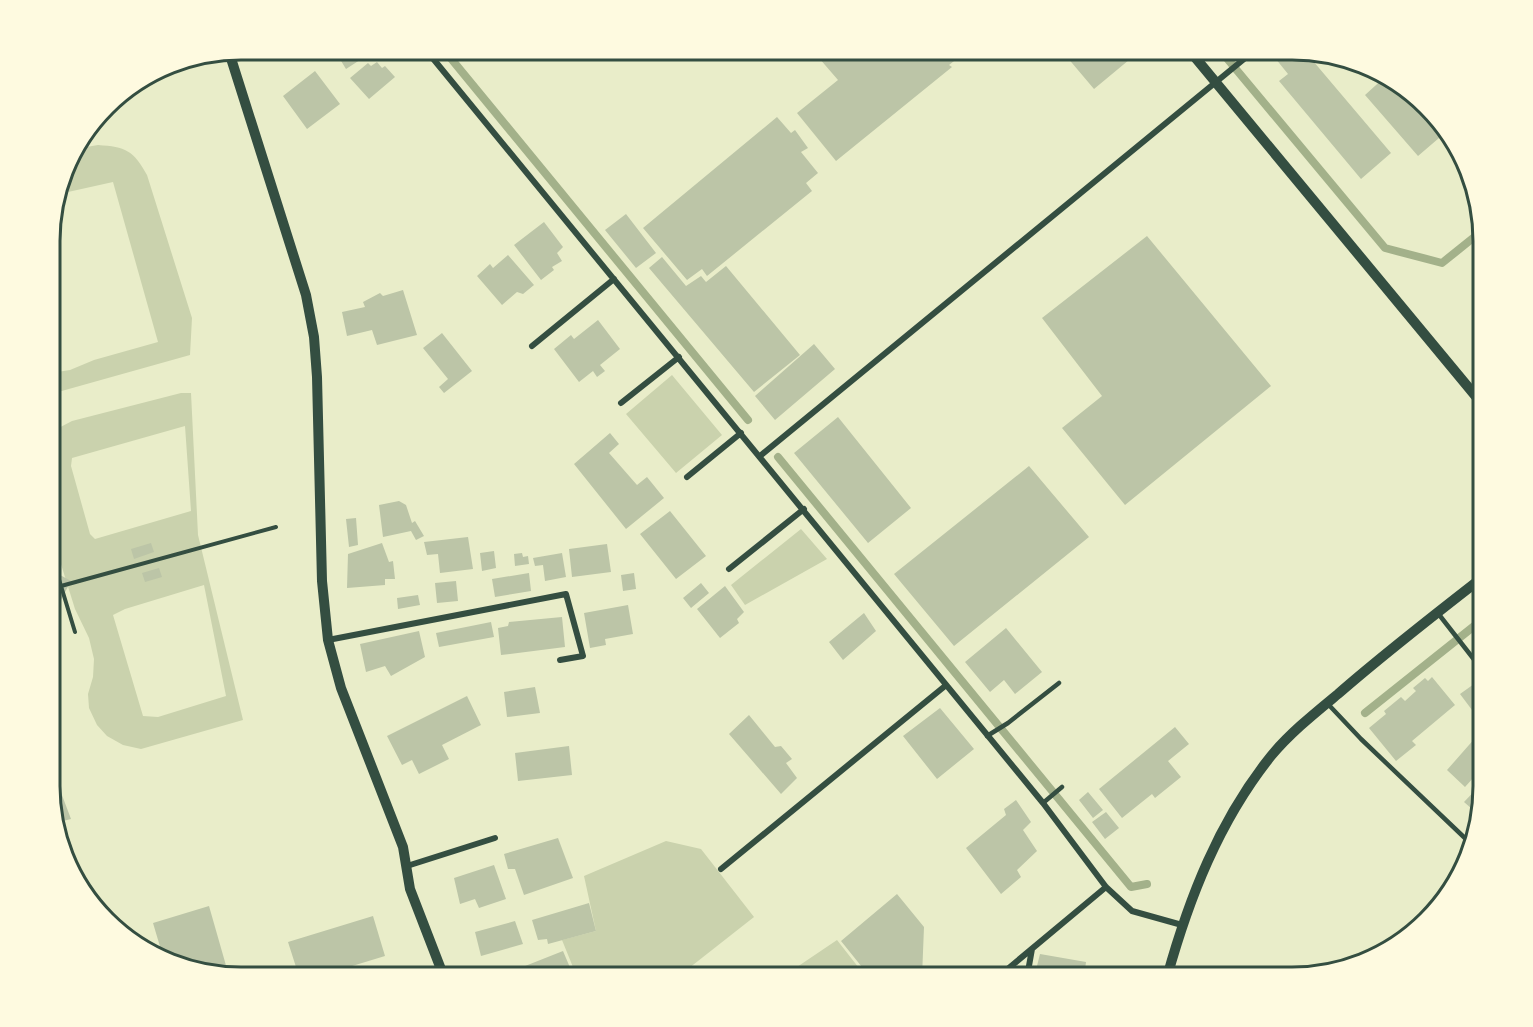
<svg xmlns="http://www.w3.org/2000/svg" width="1533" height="1027" font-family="'Exo 2',sans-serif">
<rect width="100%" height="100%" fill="#e9edc9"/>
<path fill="#cad2ad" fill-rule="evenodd" d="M98,145C126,147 133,150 147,175L192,318L190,355L51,394V373L70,370L94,360L158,342L113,182L59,194L69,156L75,149Z
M672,375L722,435L676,473L626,414Z
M181,393H191L198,535L243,720L141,749L123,745L107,736L97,725L89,708L88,694L93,677L94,659L89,638L75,609L60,561L58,545L51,525V432L72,421ZM185,426L191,511L95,539L90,534L71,466L72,458ZM204,585L226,696L158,717L143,716L113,615L125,609Z
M801,529L827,559L745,605L731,585Z
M666,841L701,849L754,917L684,972L687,977H577L562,940L596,931L584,876Z
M837,940L866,977H805L797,967Z"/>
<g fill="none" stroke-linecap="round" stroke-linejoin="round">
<path stroke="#a3b18a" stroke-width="8" d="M444,50L748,420
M1220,50L1385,248L1442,263L1483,230
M778,457L1131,887L1147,884
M1365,713L1483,619"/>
</g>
<path fill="#bcc5a7" d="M338,50H358L363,58L346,69L335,51Z
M830,50H978L972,54L968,50L949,65L952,67L836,161L797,113L838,80L819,58Z
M1061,50H1141L1094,89Z
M1276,50L1311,53L1308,55L1391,153L1361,179L1279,81L1288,74L1271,53Z
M377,62L382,68L385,66L395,77L369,99L350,78L368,63L371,66Z
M315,71L340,104L307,129L283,96Z
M1386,76L1398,82L1446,132L1418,156L1365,95Z
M777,117L791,133L795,130L808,148L801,152L818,173L806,183L812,191L707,276L702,269L687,280L643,228Z
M626,214L656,253L636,268L605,230Z
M544,222L563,247L557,253L562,261L552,267L554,270L541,280L514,245Z
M1147,236L1271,386L1125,505L1062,428L1102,396L1042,318Z
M508,255L534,285L523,294L517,292L502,305L477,276L490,264L493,268Z
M662,257L686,286L701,276L706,282L726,266L800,355L754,392L649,268Z
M403,290L417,335L377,345L372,330L347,336L342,312L365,307L363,302L380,293L383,296Z
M598,320L620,349L600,365L605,371L597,377L593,371L579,382L554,349L571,335L574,339Z
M442,333L472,371L444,393L439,387L448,379L423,348Z
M814,344L835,369L775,420L755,396Z
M838,417L911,508L868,543L794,453Z
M610,433L619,444L609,453L637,485L647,477L664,498L626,529L574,464Z
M1029,466L1089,537L954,646L894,574Z
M399,501L406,505L412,523L415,521L424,536L416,540L411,531L383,537L379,505Z
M670,511L706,556L676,579L640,534Z
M356,518L358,545L349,547L346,519Z
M468,537L473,569L440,573L438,554L427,555L424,542Z
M151,543L154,552L134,559L131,549Z
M382,543L389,562L393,561L395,579H385V585L347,588L348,554Z
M607,544L611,572L572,577L569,549Z
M494,551L496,568L482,571L480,553Z
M522,553L523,557L528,556L529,564L515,566L514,554Z
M562,553L566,577L545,581L543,565L535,566L533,558Z
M159,568L162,577L145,582L142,573Z
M51,570L71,581L51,618Z
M529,573L531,591L495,597L492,579Z
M634,573L636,589L623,591L621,575Z
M456,581L458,601L437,603L435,583Z
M701,583L709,593L691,608L683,598Z
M725,586L744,612L737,619L739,623L720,638L697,609Z
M418,595L420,605L398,609L397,598Z
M628,605L633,634L605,639L606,645L590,648L584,613Z
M864,613L876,631L843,660L829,642Z
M562,617L565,647L501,655L498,628L508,626L509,622Z
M491,622L494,637L439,647L436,633Z
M1006,628L1042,672L1015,694L1004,680L990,692L965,662Z
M419,631L425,657L391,676L385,666L366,672L360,644Z
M1432,677L1455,705L1412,741L1416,745L1396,761L1369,728L1386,714L1384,711L1401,697L1405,701L1416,691L1413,688L1425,678L1428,681Z
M1481,679L1483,682V720L1481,722L1460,694Z
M535,687L540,713L507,717L504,692Z
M467,696L481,725L442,745L449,759L419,774L412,760L402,765L387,736Z
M940,708L974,749L937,779L903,736Z
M749,715L775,747L781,746L792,759L786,763L797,778L781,794L729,734Z
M1175,727L1189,744L1168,761L1181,777L1155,798L1152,794L1122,818L1099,789Z
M1476,737L1483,744V767L1465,787L1447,770Z
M569,746L572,775L518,781L515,753Z
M51,766L71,819L55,823L51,810Z
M1483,782V799L1472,809L1464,802Z
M1088,792L1103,810L1093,818L1079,800Z
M1016,800L1031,822L1023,830L1037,851L1017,870L1021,877L1001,894L966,848L1006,815L1004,809Z
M1106,812L1119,828L1105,839L1092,822Z
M558,838L573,878L524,895L515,869H508L504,854Z
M494,865L506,899L479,908L475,899L460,904L454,878Z
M897,894L924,927L922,977H870L841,941Z
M589,903L596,931L548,944L547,939L538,940L532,920Z
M209,906L229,976L180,967L164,960L153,923Z
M373,916L385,956L316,977H307L296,967L288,942Z
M515,921L523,944L481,956L475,932Z
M563,951L574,977H518L515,970Z
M1040,954L1086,962L1084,977H1037L1035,974Z"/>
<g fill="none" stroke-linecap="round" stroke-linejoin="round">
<path stroke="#344e41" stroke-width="4" d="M51,553L61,586L276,527
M61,586L75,632"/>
<path stroke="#344e41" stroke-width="4.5" d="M1437,612L1476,662
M1327,703L1361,739L1468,841
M987,736L1008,723L1059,683
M1043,803L1062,787"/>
<path stroke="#344e41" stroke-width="6" d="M426,50L1043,803L1106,887L1132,911L1182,925
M532,346L614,279
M621,403L679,357
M760,456L1255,50
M687,477L741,433
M729,569L804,509
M328,640L566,594L583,656L560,660
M407,866L495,838
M721,869L945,686
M998,977L1106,887
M1027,977L1032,949"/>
<path stroke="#344e41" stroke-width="10" d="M1189,50L1483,405
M229,52L306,295L314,337L317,377L322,581L328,640L341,688L403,847L410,889L444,977
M1167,977C1189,898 1219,821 1271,756C1290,733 1315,713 1338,694C1385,653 1434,615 1483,577"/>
</g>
<path d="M0 0H1533V1027H0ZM241 60H1292A181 181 0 0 1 1473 241V786A181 181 0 0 1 1292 967H241A181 181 0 0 1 60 786V241A181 181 0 0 1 241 60Z" fill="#fefae0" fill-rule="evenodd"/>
<path fill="none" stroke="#344e41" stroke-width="3" d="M241 60H1292A181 181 0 0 1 1473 241V786A181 181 0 0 1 1292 967H241A181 181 0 0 1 60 786V241A181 181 0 0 1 241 60Z"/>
</svg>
